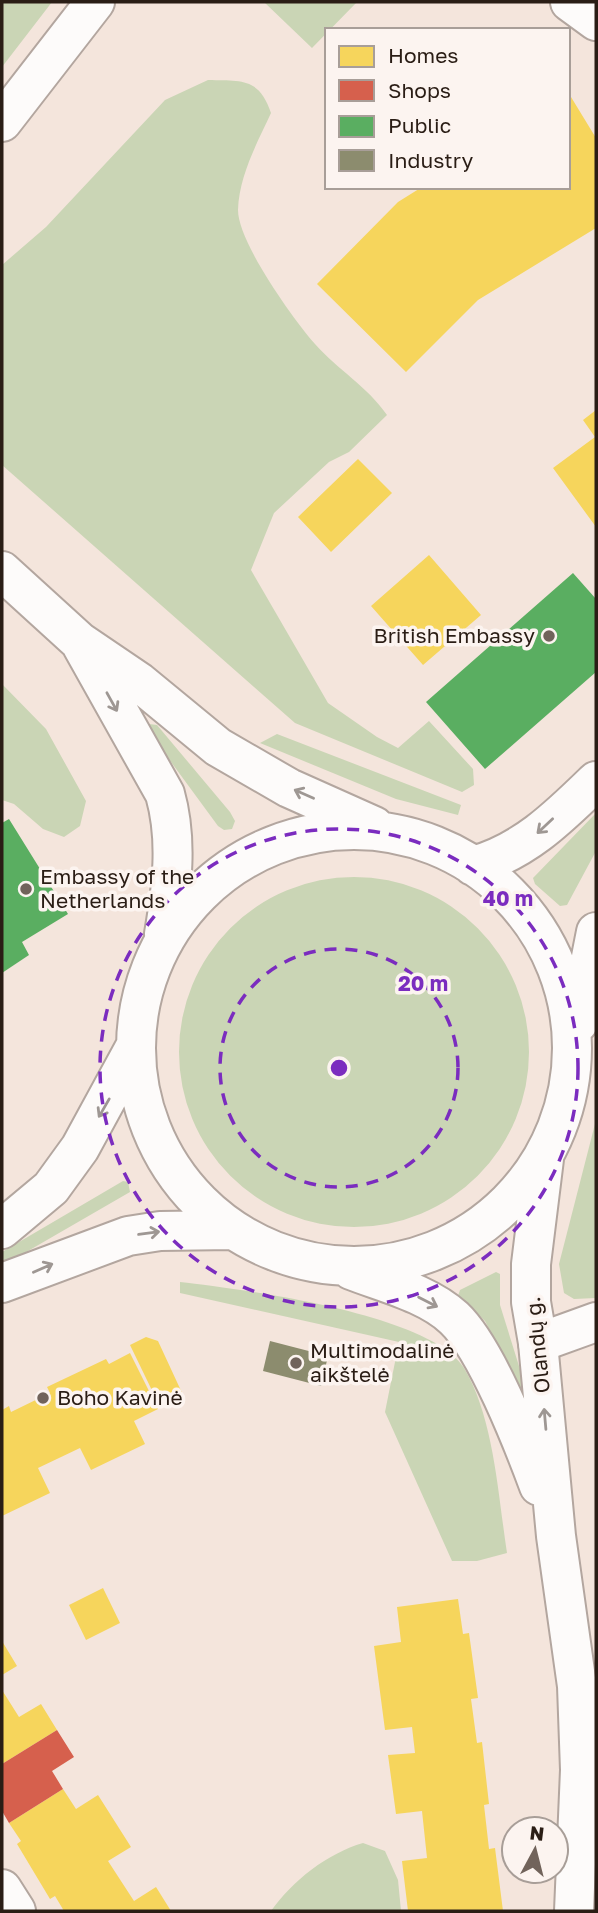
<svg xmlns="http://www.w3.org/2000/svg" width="598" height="1913" font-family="'Golos Text',sans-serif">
<rect width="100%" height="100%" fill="#f4e5dc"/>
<path fill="#cad5b5" d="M2,2H52L2,67Z
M264,2H357L312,48Z
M208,80C241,81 259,77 271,113C257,143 239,176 238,210C238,242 293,319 315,344C338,370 367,386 387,415L349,452L329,462L274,513L251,570L328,703L377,737L398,748L429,721L473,769L474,785L462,792L295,723L2,465V265L46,227L165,100Z
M2,684L46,729L86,801L80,826L64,837L43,829L14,804L2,800Z
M149,724L157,725L230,812L235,821L232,829L224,830L218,826L149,732Z
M277,734L461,805L458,815L396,799L260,743Z
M596,813V851L567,905L560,906L535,884L533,878Z
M179 1052a175 175 0 1 1 350 0a175 175 0 1 1-350 0Z
M596,1120V1298L574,1299L564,1293L559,1264Z
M123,1181L128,1182L130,1192L2,1266V1252Z
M496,1272L500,1274V1305L538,1427L485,1321L458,1296L460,1290Z
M180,1282C242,1289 431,1314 464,1368C494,1418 498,1495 507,1553L477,1561H452L385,1412L399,1342L180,1293Z
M363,1843L385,1851L398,1880L401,1911H271C292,1881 328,1853 363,1843Z"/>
<path fill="#f6d55c" d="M571,97L596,138V228L478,300L406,372L317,284L398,202L422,187H568V99Z
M596,410V527L553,468L595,437L583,420Z
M358,459L392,493L331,552L298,517Z
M429,555L481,615L423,665L371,606Z
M146,1337L158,1341L183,1395L160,1407L130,1345Z
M130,1353L158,1409L134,1421L145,1444L91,1470L80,1448L38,1468L50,1493L2,1516V1410L9,1406L11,1412L50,1393L47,1387L106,1359L109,1364Z
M103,1588L120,1623L86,1640L69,1605Z
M458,1599L463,1634L469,1633L478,1698L471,1699L477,1743L482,1742L489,1804L484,1805L489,1849L495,1848L503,1911H408L402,1861L427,1858L422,1811L396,1814L388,1755L415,1753L412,1727L385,1730L374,1646L401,1642L397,1607Z
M2,1641L17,1666L2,1675Z
M2,1690L19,1717L41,1704L57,1730L2,1764Z
M63,1789L76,1809L98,1795L131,1847L108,1861L134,1901L156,1887L171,1911H64L55,1896L50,1899L17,1844L21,1841L9,1823Z"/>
<path fill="#d6604d" d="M57,1730L74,1757L52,1771L63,1789L9,1823L2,1811V1764Z"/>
<path fill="#5aae61" d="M573,573L596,599V672L485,769L426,702Z
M9,819L68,914L22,942L29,955L2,973V823Z"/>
<path fill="#8c8c6e" d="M270,1341L328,1356L321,1386L263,1371Z"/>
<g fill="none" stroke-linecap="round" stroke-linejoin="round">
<defs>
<path id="minor" d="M570,2L596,21
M2,122L95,2
M538,1343L596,1322
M2,1889L16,1911"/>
<path id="primary" d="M2,571L80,642L139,682L218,747L289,788L374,826
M82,646L165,794C178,840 172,887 164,934
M136 1048a218 218 0 1 1 436 0a218 218 0 1 1-436 0Z
M473,866C524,852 559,817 596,781
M578,1023L596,932
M544,1159L531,1264V1302L538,1343L556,1536L577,1686L580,1770L574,1911
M2,1229L51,1188L80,1148L135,1047
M351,1270C384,1283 427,1293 454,1318C486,1348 523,1443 539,1486
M2,1283L128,1236L160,1231L232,1230"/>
</defs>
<use href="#minor" stroke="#b3a69f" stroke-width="42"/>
<use href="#primary" stroke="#b3a69f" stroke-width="42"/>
<use href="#minor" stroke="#fdfbfa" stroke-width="38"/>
<use href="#primary" stroke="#fdfbfa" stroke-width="38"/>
</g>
<defs><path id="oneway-shaft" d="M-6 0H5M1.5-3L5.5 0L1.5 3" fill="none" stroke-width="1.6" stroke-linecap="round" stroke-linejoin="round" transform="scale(1.75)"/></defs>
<g stroke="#9e9793">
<use href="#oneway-shaft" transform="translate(112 702) rotate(61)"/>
<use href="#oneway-shaft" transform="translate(304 794) rotate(-156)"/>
<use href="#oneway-shaft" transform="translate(545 826) rotate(137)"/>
<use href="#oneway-shaft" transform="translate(104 1108) rotate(120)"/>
<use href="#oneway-shaft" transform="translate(149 1233) rotate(-8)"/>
<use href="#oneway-shaft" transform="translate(43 1268) rotate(-24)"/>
<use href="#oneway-shaft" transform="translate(428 1302) rotate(27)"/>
<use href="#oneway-shaft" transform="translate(545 1419) rotate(-95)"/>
</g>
<g fill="none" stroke="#7b2cbf" stroke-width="3.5" stroke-dasharray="12 9">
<circle cx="339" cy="1068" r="119"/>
<circle cx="339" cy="1068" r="239"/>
</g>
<g fill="#71635b" stroke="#fcf4f0" stroke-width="2.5">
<circle cx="549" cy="636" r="7"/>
<circle cx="26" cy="889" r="7"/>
<circle cx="296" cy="1363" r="7"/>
<circle cx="43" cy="1398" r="7"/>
</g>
<g text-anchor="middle" stroke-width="7" stroke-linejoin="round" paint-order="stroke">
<g font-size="21" fill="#2a1d15" stroke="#fcf4f0" text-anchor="start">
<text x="535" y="643" text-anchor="end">British Embassy</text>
<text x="40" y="884">Embassy of the<tspan x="40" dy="24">Netherlands</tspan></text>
<text x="310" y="1358">Multimodalinė<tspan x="310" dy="24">aikštelė</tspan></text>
<text x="57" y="1405">Boho Kavinė</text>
</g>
<g font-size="21" fill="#2a1d15" stroke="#fcf4f0">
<text transform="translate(538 1345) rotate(-96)" y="7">Olandų g.</text>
</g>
</g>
<circle cx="339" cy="1068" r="10" fill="#7b2cbf" stroke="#fcf4f0" stroke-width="3.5"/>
<g font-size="21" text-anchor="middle" font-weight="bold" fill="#7b2cbf" stroke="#fcf4f0" stroke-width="7" stroke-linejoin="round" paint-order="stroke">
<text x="508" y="906">40 m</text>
<text x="423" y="991">20 m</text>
</g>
<rect width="598" height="1913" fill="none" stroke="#2a1d15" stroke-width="7"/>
<rect x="325" y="28" width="245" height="161" fill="#fcf4f0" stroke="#a89e98" stroke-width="2"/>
<rect x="339" y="46" width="35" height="21" fill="#f6d55c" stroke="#a89e98" stroke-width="2"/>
<text x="388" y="63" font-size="21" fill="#2a1d15">Homes</text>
<rect x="339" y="80" width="35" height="21" fill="#d6604d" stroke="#a89e98" stroke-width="2"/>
<text x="388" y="98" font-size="21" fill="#2a1d15">Shops</text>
<rect x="339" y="116" width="35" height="21" fill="#5aae61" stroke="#a89e98" stroke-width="2"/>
<text x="388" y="133" font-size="21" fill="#2a1d15">Public</text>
<rect x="339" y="150" width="35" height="21" fill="#8c8c6e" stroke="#a89e98" stroke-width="2"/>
<text x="388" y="168" font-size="21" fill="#2a1d15">Industry</text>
<g transform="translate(535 1850) rotate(7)"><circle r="33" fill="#fcf4f0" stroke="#a89e98" stroke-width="2"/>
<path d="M0-5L12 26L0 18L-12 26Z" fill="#71635b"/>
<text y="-10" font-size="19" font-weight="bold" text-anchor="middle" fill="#2a1d15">N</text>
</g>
</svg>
